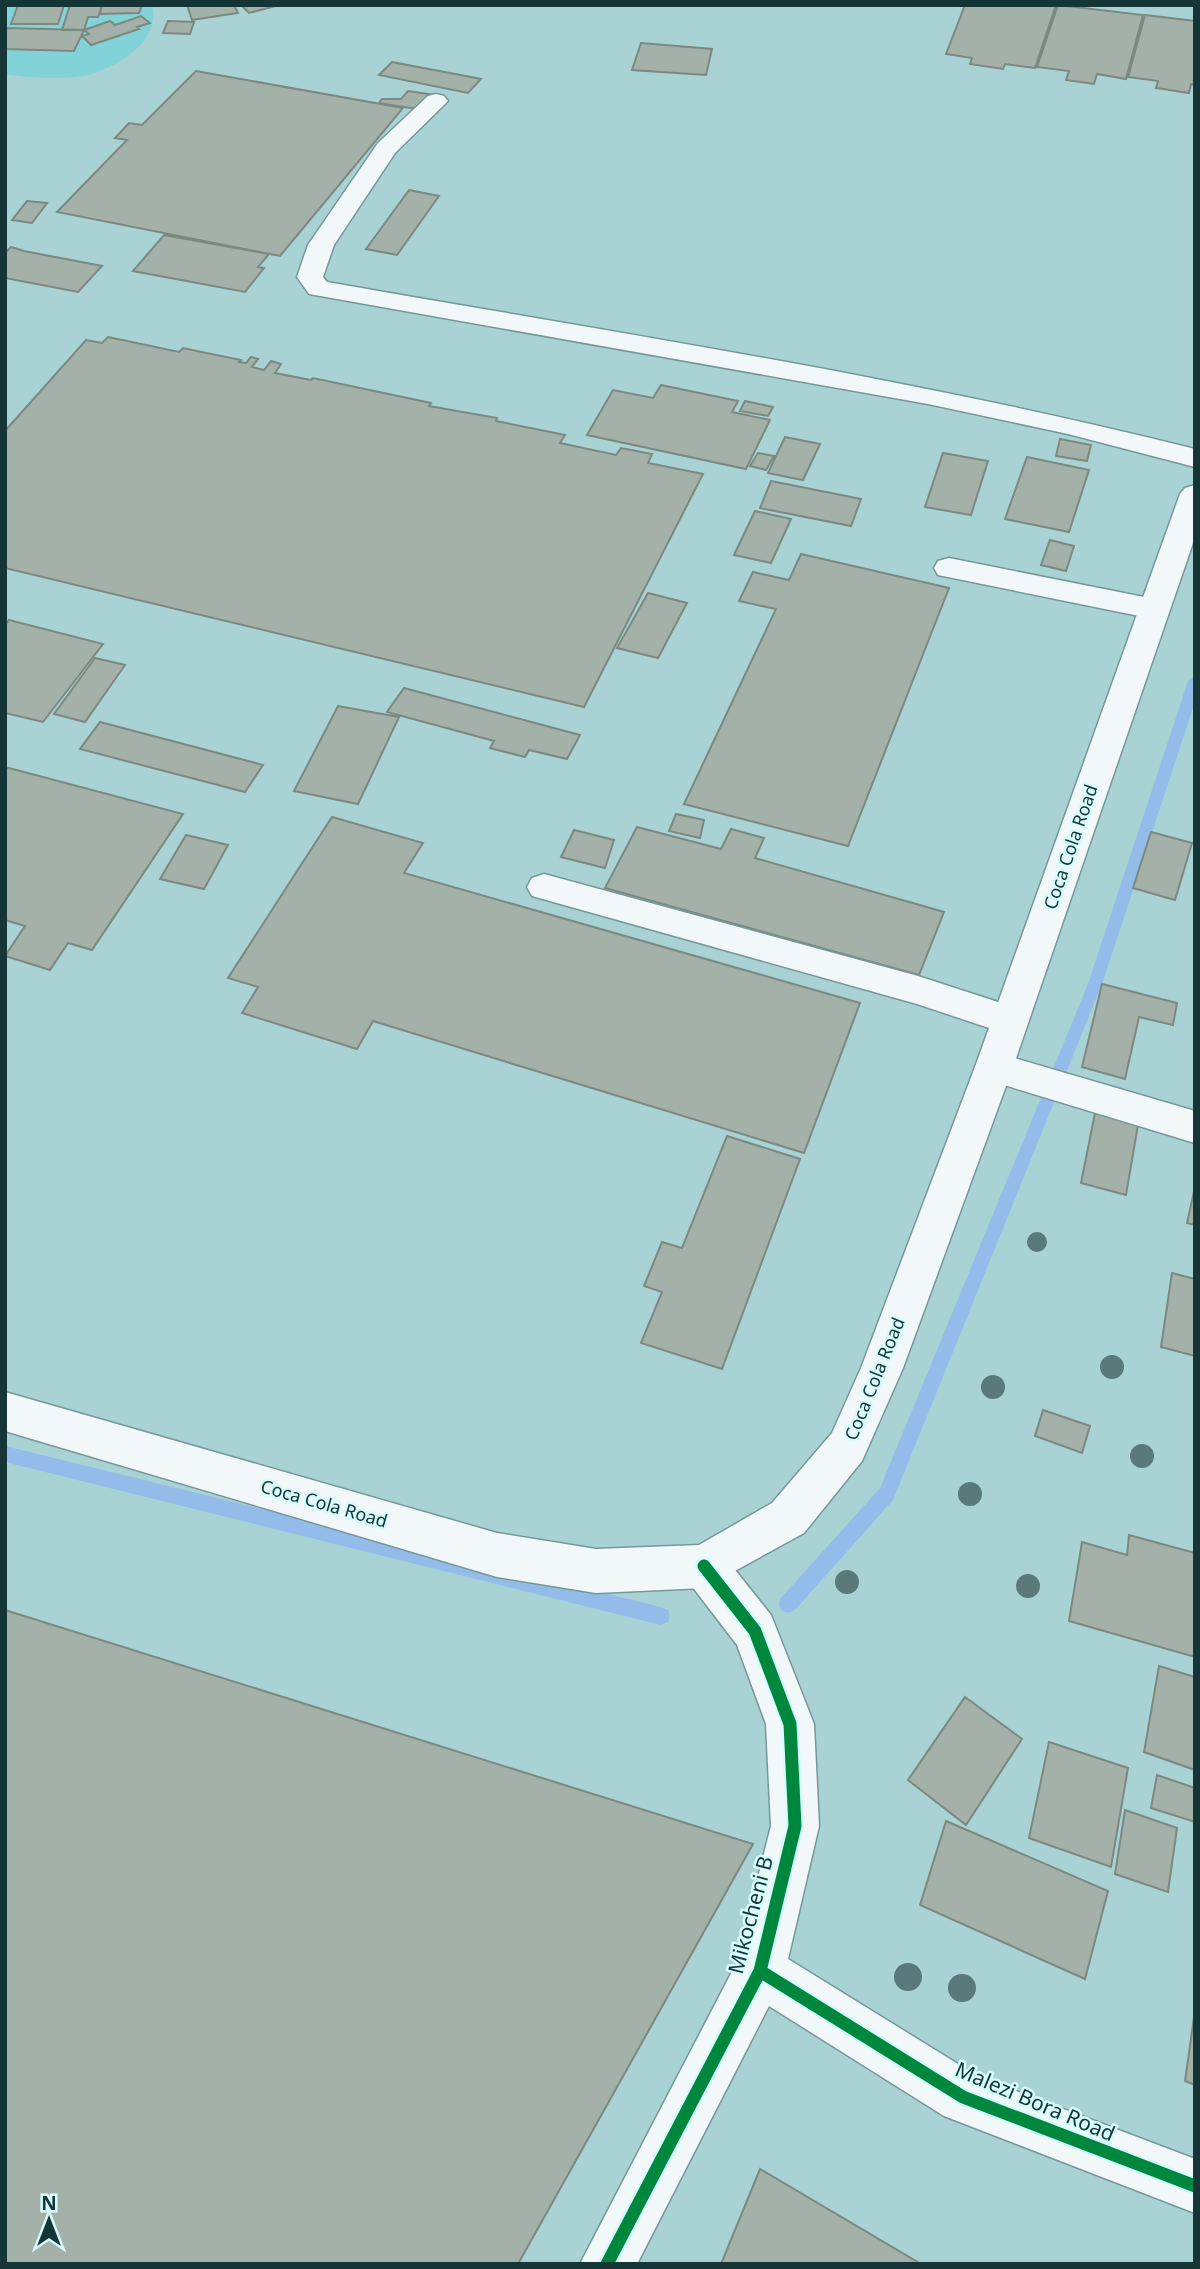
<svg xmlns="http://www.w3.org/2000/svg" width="1200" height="2269" font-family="'Noto Sans',sans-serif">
<rect width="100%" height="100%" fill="#a8d2d4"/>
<path fill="#82d3d7" d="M5,5H152C162,40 118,67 88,75C70,80 24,78 5,74Z"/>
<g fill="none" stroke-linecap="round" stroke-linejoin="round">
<path fill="#94bcea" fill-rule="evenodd" d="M1195,677V702L1102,984L893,1500L795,1610L788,1613L781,1610L779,1604L781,1598L880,1488L1088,984L1188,681Z
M5,1446L661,1607L668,1610L670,1616L668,1622L661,1625L5,1462Z"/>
</g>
<path fill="#a4b1a8" stroke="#7b8981" stroke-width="2" d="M18,5H64L58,24H11Z
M70,5H102L98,17H88L84,30H62Z
M102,5H142L139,13L100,14Z
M187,5H234L238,13L192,20Z
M241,5H279L249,13Z
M965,5H1056L1035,68L1005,64L1003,69L970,64L972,58L946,54Z
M1058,5L1143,15L1126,79L1097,74L1094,84L1066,80L1069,71L1037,67Z
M1145,15L1195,21V85L1191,84L1189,93L1156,88L1158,81L1128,77Z
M141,16L150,23L137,27L139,29L91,45L82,36L89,34L84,30L110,21L115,25Z
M168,21L194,22L190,34L163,33Z
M5,28L84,30L74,51L5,49Z
M641,43L712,49L706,75L632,70Z
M392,62L481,79L468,93L379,75Z
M196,71L403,108L280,256L57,212L127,140L115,138L129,123L142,125Z
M408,91L435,95L423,110L379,103L382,99H401Z
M409,190L439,196L397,255L366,249Z
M27,201L47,203L32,223L12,220Z
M164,235L269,254L258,267L264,268L245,292L133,271Z
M11,247L24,251L102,266L78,292L5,278V253Z
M108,337L179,352L183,348L241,360L239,362L246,363L251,357L258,359L252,367L264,370L271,361L281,364L275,373L311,380L313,378L431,403L429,406L497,418L496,421L565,435L560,443L616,455L621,448L652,454L648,463L703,474L584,707L5,568V431L86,340L102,343Z
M661,385L738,401L732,412L770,420L746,469L587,435L613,390L653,398Z
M745,401L773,407L768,416L740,411Z
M785,437L820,444L803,480L768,473Z
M1060,439L1091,445L1087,461L1056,456Z
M758,453L774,456L766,470L750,466Z
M943,453L988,461L971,515L925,507Z
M1027,457L1089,470L1069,532L1005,519Z
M771,481L861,499L851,526L760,508Z
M755,511L791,519L771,563L734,555Z
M1050,540L1074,546L1066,571L1041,565Z
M801,554L949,588L848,846L684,804L776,609L739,601L753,572L789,580Z
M648,593L687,603L658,658L617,648Z
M9,620L103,644L43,722L5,713V625Z
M95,658L125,665L85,722L54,714Z
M404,688L580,735L567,759L529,750L525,757L490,748L494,741L387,712Z
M338,706L399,717L358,804L294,791Z
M100,722L263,765L245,792L80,749Z
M5,767L183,814L92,950L68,943L50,970L5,956L25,926L5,920Z
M676,814L704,820L700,838L669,831Z
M332,817L423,843L404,873L860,1003L804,1153L373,1021L357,1049L242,1013L258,987L228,978Z
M637,827L721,849L731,829L764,838L755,858L944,912L919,975L605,888Z
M574,830L614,840L605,868L561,857Z
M1151,832L1192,843L1175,900L1133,888Z
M186,835L228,845L204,889L160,879Z
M1102,984L1177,1003L1173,1025L1139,1017L1125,1079L1082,1067Z
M1096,1108L1139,1119L1126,1195L1081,1183Z
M727,1136L800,1159L722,1369L641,1343L662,1292L644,1286L662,1242L682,1248Z
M1195,1187V1225L1187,1223Z
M1172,1273L1195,1279V1356L1161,1347Z
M1043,1410L1090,1426L1082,1453L1035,1436Z
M1129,1535L1195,1553V1657L1069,1621L1082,1542L1127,1555Z
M5,1610L753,1844L518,2264H5Z
M1159,1666L1195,1677V1770L1144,1752Z
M965,1697L1022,1739L966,1825L908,1780Z
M1049,1742L1128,1768L1111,1867L1029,1838Z
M1157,1775L1195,1788V1822L1151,1808Z
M1125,1810L1177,1828L1168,1892L1115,1874Z
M946,1821L1108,1891L1085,1979L920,1905Z
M1195,2010V2085L1185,2081Z
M760,2169L921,2264H721Z"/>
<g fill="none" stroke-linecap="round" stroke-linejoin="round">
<defs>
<path id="minor" d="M436,94L444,96L448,101L395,153L334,245L323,277L327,282C617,333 909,377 1195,449V467L1068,434L928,404L309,294L297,277L308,245L378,143L428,96Z
M949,558L1154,599L1165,602L1169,609L1165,616L1154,619L938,575L934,568L938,561Z
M544,874L918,976L1023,1010L1028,1020L1023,1030L1010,1035L917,1004L532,896L527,887L532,878Z
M994,1052L1195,1111V1143L981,1078L975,1067L981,1056Z
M704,1544L720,1551L771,1615L814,1724L819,1826L788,1959L979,2077L1195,2159V2213L944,2116L769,2006L637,2264H580L736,1964L771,1826L766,1724L737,1645L688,1581L682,1566L688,1551Z"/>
<path id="major" d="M1195,485V537L1013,1067L903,1368L862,1461L804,1533L704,1588L596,1593L497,1577L5,1431V1392L497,1533L596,1549L699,1545L772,1503L832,1433L861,1368L975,1067L1180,494L1185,488Z"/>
</defs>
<use href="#minor" stroke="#769899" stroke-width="3"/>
<use href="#major" stroke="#769899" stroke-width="3"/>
<use href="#minor" fill="#f2f8f9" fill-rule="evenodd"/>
<use href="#major" fill="#f2f8f9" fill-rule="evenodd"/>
<defs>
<path id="cycleway" d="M760,1971L963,2097L1195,2186
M607,2264L760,1971L795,1826L790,1724L755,1631L704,1566"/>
</defs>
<use href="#cycleway" stroke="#d7fcfd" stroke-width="18"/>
<use href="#cycleway" stroke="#00873e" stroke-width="13"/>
</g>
<g fill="#5a797a">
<circle cx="1037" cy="1242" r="10"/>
<circle cx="1112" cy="1367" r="12"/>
<circle cx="993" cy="1387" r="12"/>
<circle cx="1142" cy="1456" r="12"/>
<circle cx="970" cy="1494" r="12"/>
<circle cx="847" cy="1582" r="12"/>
<circle cx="1028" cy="1586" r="12"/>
<circle cx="908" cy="1977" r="14"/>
<circle cx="962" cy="1988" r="14"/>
</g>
<g text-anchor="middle" stroke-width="5" stroke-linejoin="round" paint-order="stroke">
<g font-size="18" fill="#153537" stroke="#d7fcfd">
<text transform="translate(1071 847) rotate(-71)" y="6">Coca Cola Road</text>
<text transform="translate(875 1379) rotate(-68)" y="6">Coca Cola Road</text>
<text transform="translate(324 1504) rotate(16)" y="6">Coca Cola Road</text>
</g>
<g font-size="21" fill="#153537" stroke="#d7fcfd">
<text transform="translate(751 1915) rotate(-75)" y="7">Mikocheni B</text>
<text transform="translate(1035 2102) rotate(23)" y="7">Malezi Bora Road</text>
</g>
</g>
<rect width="1200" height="2269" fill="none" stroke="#153537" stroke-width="14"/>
<g transform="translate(49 2220)" stroke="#d7fcfd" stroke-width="5" paint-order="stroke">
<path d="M0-5L12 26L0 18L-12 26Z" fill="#153537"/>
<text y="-10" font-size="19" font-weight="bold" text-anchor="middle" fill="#153537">N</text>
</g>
</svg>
